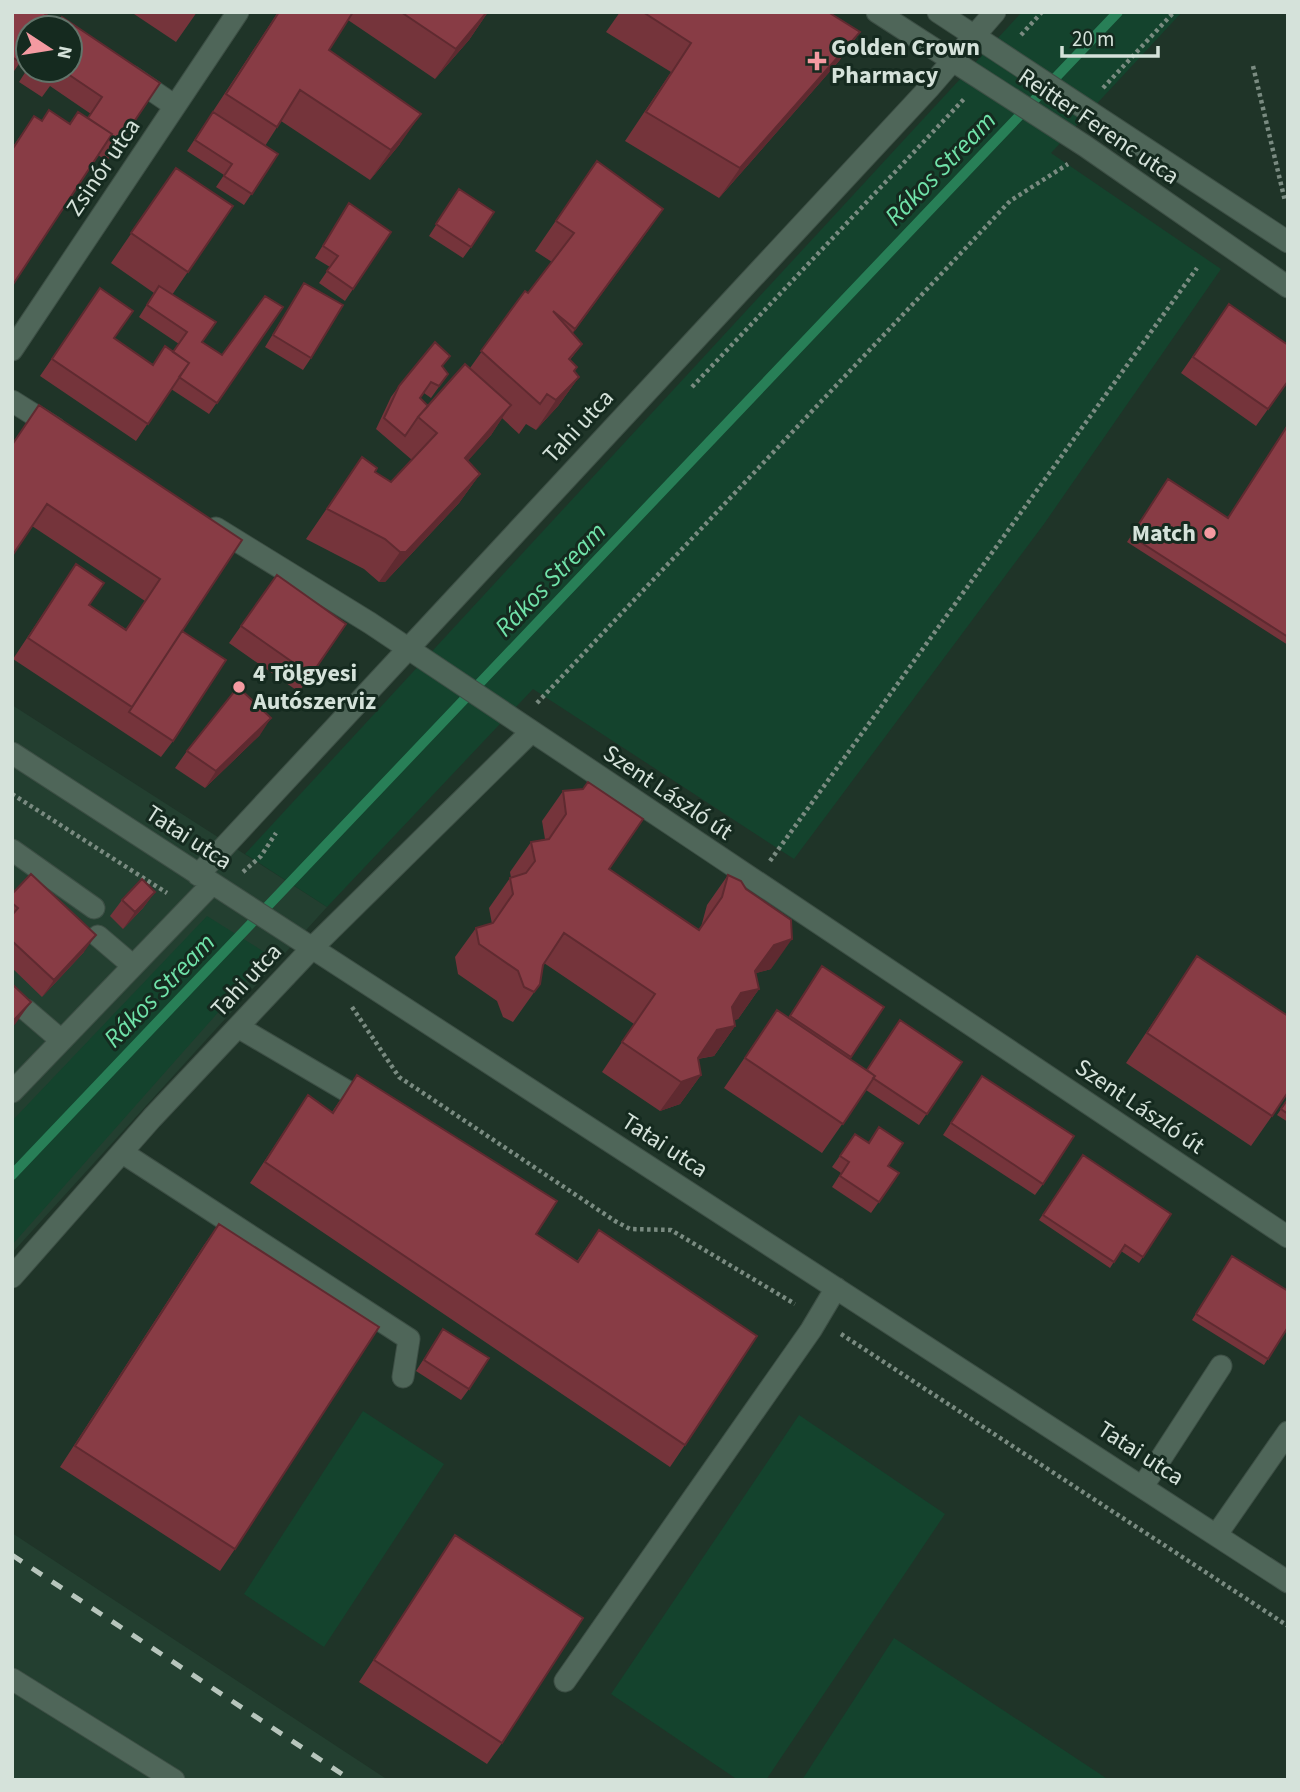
<svg xmlns="http://www.w3.org/2000/svg" width="1300" height="1792" font-family="'Source Sans 3',sans-serif">
<rect width="100%" height="100%" fill="#1f3428"/>
<path fill="#233f30" d="M12,705L327,907L12,1253Z
M12,1533L388,1780H12Z"/>
<path fill="#14432d" d="M1022,12H1182L1051,153L1221,269L1044,524L794,859L533,689L327,907L245,854Z
M207,916L269,955L12,1245V1121Z
M363,1411L444,1464L324,1647L244,1594Z
M799,1415L945,1514L766,1780H738L611,1694Z
M894,1638L1109,1780H802Z"/>
<g fill="none" stroke-linecap="round" stroke-linejoin="round">
<path stroke="#287f57" stroke-width="10" d="M12,1175L1118,12"/>
<defs>
<path id="minor" d="M877,12L1085,146L1288,287
M938,12L1288,242
M131,76L175,106
M12,350L238,12
M12,401L55,428
M216,528L370,623L1288,1237
M12,753L1288,1582
M12,850L94,908
M198,875L929,88L995,12
M98,936L132,965
M26,1010L61,1040
M238,1027L369,1104
M12,1092L212,884
M123,1153L409,1339L403,1377
M12,1277L152,1118L313,947L531,732
M1143,1486L1221,1366
M1217,1534L1288,1432
M12,1679L174,1780
M565,1681L811,1330L836,1288"/>
</defs>
<use href="#minor" stroke="#3d4f45" stroke-width="23"/>
<path stroke="#7a8b81" stroke-width="4.5" stroke-dasharray="3.5 3.5" stroke-linecap="butt" d="M1021,35L1042,12
M1253,66L1285,201
M1103,88L1174,12
M692,387L964,99
M537,703L1010,201L1068,164
M12,794L167,893
M770,861L1197,268
M243,872L261,856L276,833
M352,1007L399,1077L615,1221L630,1229L671,1230L795,1304
M841,1334L1288,1626"/>
<use href="#minor" stroke="#4f6659" stroke-width="21"/>
<path stroke="#b7c5bc" stroke-width="5" stroke-dasharray="12 12" stroke-linecap="butt" d="M12,1555L351,1780"/>
</g>
<path fill="#75343b" d="M12,12L59,23L160,83L107,161L98,155L12,286V148L34,116L41,121L70,124L88,118L91,114L50,86L42,97L19,82L28,68V70H70L28,28V66L21,61L12,74Z
M131,12H197L176,42Z
M278,12H488L469,40L435,79L348,20L329,50L400,144L370,180L281,121L265,146L278,154L244,205L216,187L224,175L187,151Z
M620,12H828L860,32L839,61L719,198L625,141L671,72L606,32Z
M597,161L663,209L572,334L582,344L570,360L574,371L579,377L558,406L536,430L526,424L519,434L502,418L491,435L467,461L480,474L459,503L385,582H379L364,569L306,539L362,457L375,472L391,482L412,460L376,429L391,397L399,386L443,367L448,374L431,398L424,393L420,398L428,406L470,368L525,291L528,293L552,262L535,251Z
M176,168L233,206L172,295L202,342L222,355L283,307L209,414L171,389L136,441L40,376L100,288L114,338L152,364L173,352L179,344L139,317L154,293L111,263Z
M452,200L471,247L463,258L429,236Z
M349,203L391,232L345,301L319,283L330,267L315,258Z
M304,283L311,358L303,370L265,347Z
M1229,304L1288,381L1256,426L1181,373Z
M39,405L242,540L182,631L173,741L161,757L13,659L76,564L89,605L126,629L145,601L32,526L12,556V444Z
M1288,424V645L1127,542L1168,479L1228,518Z
M277,575L346,624L299,692L229,643Z
M260,735L205,788L175,768L187,751Z
M563,791L609,869L699,930L701,927L707,905L728,875L771,969L756,973L759,989L738,1019L734,1020L735,1026L714,1056L698,1059L701,1075L680,1104L660,1111L602,1072L634,1024L544,963L543,965L540,984L513,1022L503,1017L497,1001L458,974L455,957L476,928L492,924L489,908L510,878H511L510,872L531,842L545,839L542,821Z
M155,892L143,908L123,929L110,916L122,900Z
M12,894L84,952L42,997L12,968Z
M1197,956L1272,1116L1251,1146L1126,1063Z
M822,966L884,1007L850,1059L867,1070L962,1062L919,1125L866,1090L822,1153L724,1088L777,1010L788,1018Z
M357,1075L536,1234L577,1261L599,1230L685,1445L670,1467L250,1183L308,1095L332,1112Z
M974,1087L1043,1184L1035,1195L943,1135Z
M1288,1099V1122L1277,1115Z
M855,1134L888,1166L899,1173L871,1213L832,1187L841,1173L832,1167Z
M1083,1155L1171,1214L1139,1263L1121,1251L1110,1268L1039,1220Z
M219,1224L235,1549L220,1571L60,1467L204,1245Z
M1228,1262L1288,1327L1264,1365L1192,1320Z
M443,1329L469,1389L461,1400L416,1371Z
M455,1535L502,1743L487,1764L359,1682Z"/>
<path fill="#5f2a30" d="M488,12L469,40L435,79L456,49Z
M860,32L839,61L719,198L740,168Z
M421,114L400,144L370,180L391,150Z
M663,209L642,239L554,359L575,329Z
M579,377L558,406L536,430L556,400Z
M511,405L491,435L444,488L465,458Z
M480,474L459,503L385,582H379L400,552Z
M271,718L260,735L205,788L216,771Z
M155,892L143,908L123,929L135,912Z
M96,935L84,952L42,997L54,980Z
M792,939L771,969L753,974L774,945Z
M759,989L738,1019L720,1023L741,993Z
M31,1002L16,1023L12,1028V1022Z
M735,1026L714,1056L696,1059L717,1030Z
M701,1075L680,1104L660,1111L681,1082Z"/>
<path fill="#883c45" stroke="#5f2a30" stroke-width="2" d="M12,12H42L59,23L55,28H28V50L20,62L12,57Z
M279,12H353L329,50L421,114L391,150L300,90L277,127L226,94Z
M401,12H487L456,49Z
M643,12H828L860,32L740,168L646,112L691,43Z
M62,17L160,83L119,144L110,138L112,134L88,118L102,97L62,70H70V28H55Z
M38,70H61L54,81Z
M49,110L70,124L78,112L112,134L12,286V150L34,116L42,121Z
M213,112L278,154L252,194L224,176L232,164L195,140Z
M597,161L663,209L575,329L553,311L582,344L569,359L577,367L574,371L579,377L556,400L547,394L540,404L481,351L525,291L528,293L574,233L556,221Z
M176,168L233,206L188,272L131,233Z
M459,189L494,212L471,247L436,224Z
M349,203L391,232L353,289L327,271L338,256L323,246Z
M304,283L343,305L311,358L273,335Z
M159,286L216,322L202,342L222,355L265,296L283,307L217,403L179,377L189,363L173,352L187,332L147,305Z
M100,288L133,311L114,338L153,365L165,346L189,363L148,424L52,359Z
M1229,304L1288,345V381L1268,409L1193,357Z
M435,342L450,356L442,366L448,374L439,386L431,382L420,398L428,406L418,417L405,436L384,418L399,386Z
M465,364L511,405L465,458L480,474L406,552H400L385,539L327,509L362,457L377,468L375,472L391,482L437,433L418,417Z
M39,405L242,540L132,707L28,638L76,564L104,583L89,605L126,630L160,579L47,504L12,556V445Z
M1288,425V637L1131,536L1168,479L1228,518Z
M277,575L346,624L311,675L241,626Z
M182,631L226,660L173,741L129,712Z
M238,687L271,718L216,771L187,751Z
M588,782L643,819L609,869L699,930L722,897L728,875L741,881L746,889L791,920L792,939L774,945L755,971L759,989L741,993L732,1007L735,1026L717,1030L698,1058L701,1075L681,1082L622,1042L655,994L564,933L543,965L540,984L534,992L524,987L518,971L479,944L476,928L493,923L513,894L510,878L526,873L535,861L531,842L549,839L566,814L563,791L583,789Z
M31,874L96,935L54,980L12,941V915L18,908L12,903V894Z
M142,879L155,892L135,912L122,900Z
M1197,956L1288,1016V1092L1272,1116L1147,1033Z
M822,966L884,1007L851,1057L790,1016Z
M12,984L31,1002L12,1022Z
M777,1010L875,1076L843,1124L745,1058Z
M900,1020L962,1062L927,1114L873,1078L875,1076L867,1070Z
M357,1075L557,1201L536,1234L578,1262L599,1230L757,1336L685,1445L265,1162L308,1095L333,1113Z
M982,1076L1074,1136L1043,1184L951,1123Z
M1288,1099V1114L1281,1109Z
M879,1127L903,1143L888,1166L899,1173L879,1202L840,1176L849,1162L840,1156L855,1134L869,1143Z
M1083,1155L1171,1214L1143,1257L1125,1245L1114,1262L1043,1215Z
M219,1224L379,1327L235,1549L75,1446Z
M1232,1256L1288,1291V1327L1268,1359L1196,1314Z
M443,1329L489,1358L469,1389L424,1360Z
M455,1535L583,1618L502,1743L374,1660Z"/>
<g fill="#f49aa1" stroke="#152a1f" stroke-width="2.5">
<path d="M813.5 50.5h7v7h7v7h-7v7h-7v-7h-7v-7h7z"/>
<circle cx="1210" cy="533" r="7"/>
<circle cx="239" cy="687" r="7"/>
</g>
<g text-anchor="middle" stroke-width="6" stroke-linejoin="round" paint-order="stroke">
<g font-size="24" font-weight="bold" fill="#d5e2da" stroke="#152a1f" text-anchor="start">
<text x="831" y="55">Golden Crown<tspan x="831" dy="28">Pharmacy</tspan></text>
<text x="1196" y="541" text-anchor="end">Match</text>
<text x="253" y="681">4 Tölgyesi<tspan x="253" dy="28">Autószerviz</tspan></text>
</g>
<g font-size="24" fill="#d5e2da" stroke="#152a1f">
<text transform="translate(1099 126) rotate(34)" y="8">Reitter Ferenc utca</text>
<text transform="translate(103 167) rotate(-56)" y="8">Zsinór utca</text>
<text transform="translate(578 426) rotate(-47)" y="8">Tahi utca</text>
<text transform="translate(668 792) rotate(34)" y="8">Szent László út</text>
<text transform="translate(189 837) rotate(33)" y="8">Tatai utca</text>
<text transform="translate(246 980) rotate(-47)" y="8">Tahi utca</text>
<text transform="translate(1140 1106) rotate(34)" y="8">Szent László út</text>
<text transform="translate(665 1145) rotate(33)" y="8">Tatai utca</text>
<text transform="translate(1141 1453) rotate(33)" y="8">Tatai utca</text>
</g>
<g font-size="26" font-style="italic" fill="#70e2a9" stroke="#152a1f">
<text transform="translate(940 168) rotate(-46)" y="9">Rákos Stream</text>
<text transform="translate(550 579) rotate(-46)" y="9">Rákos Stream</text>
<text transform="translate(159 990) rotate(-46)" y="9">Rákos Stream</text>
</g>
</g>
<rect width="1300" height="1792" fill="none" stroke="#d5e2da" stroke-width="28"/>
<g transform="translate(49 49) rotate(102)"><circle r="33" fill="#152a1f" stroke="#62746a" stroke-width="2"/>
<path d="M0-5L12 26L0 18L-12 26Z" fill="#f49aa1"/>
<text y="-10" font-size="19" font-weight="bold" text-anchor="middle" fill="#d5e2da">N</text>
</g>
<path d="M1062 46v10h96v-10" fill="none" stroke="#d5e2da" stroke-width="3.5"/>
<text x="1072" y="46" font-size="21" fill="#d5e2da" stroke="#152a1f" stroke-width="5" paint-order="stroke">20 m</text>
</svg>
